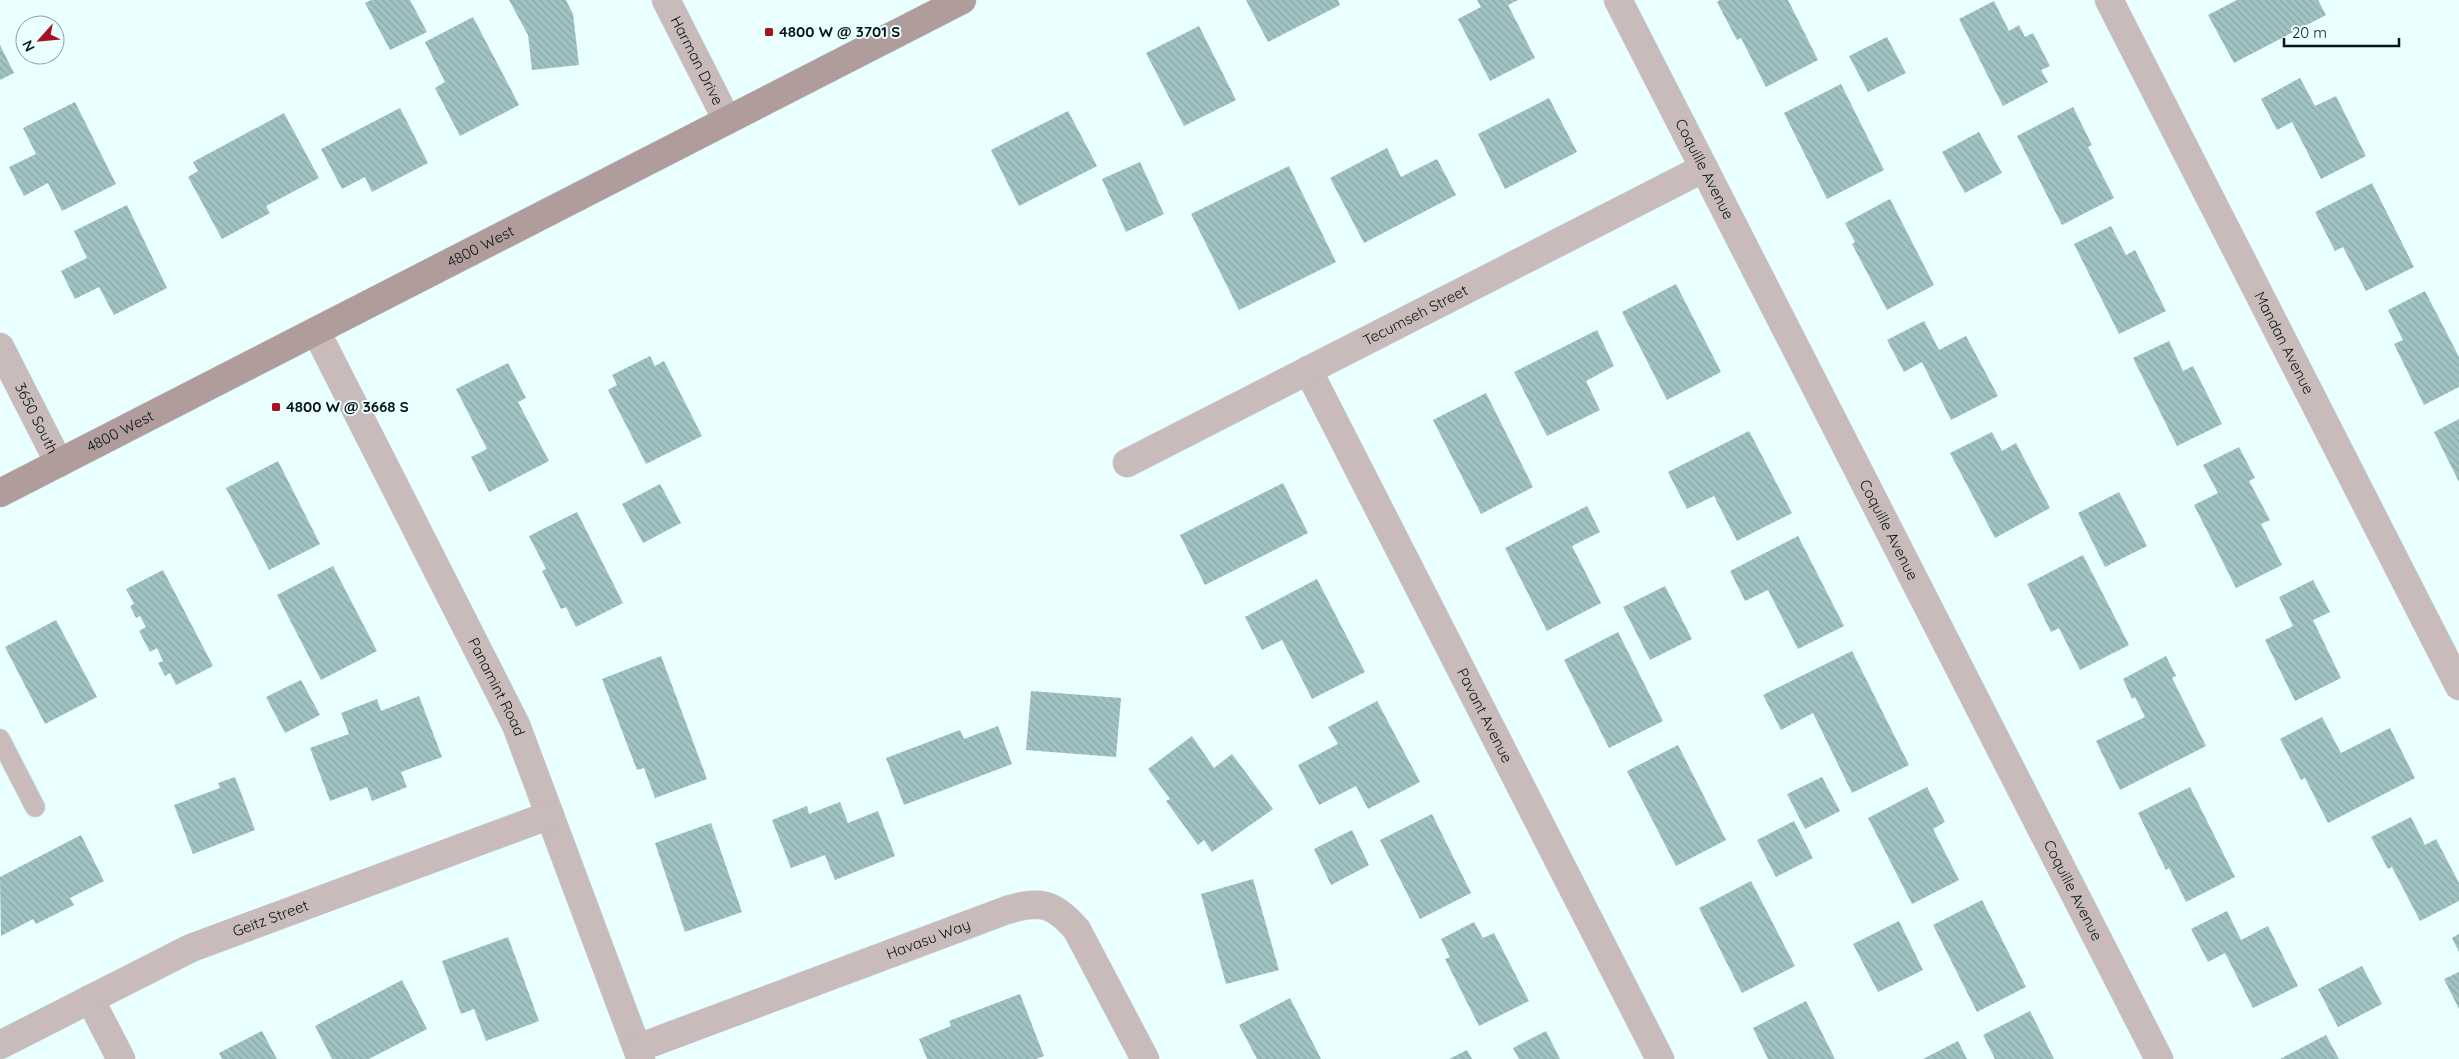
<svg xmlns="http://www.w3.org/2000/svg" width="2459" height="1059" font-family="Quicksand,sans-serif">
<defs>
<pattern id="building-back-hatch" width="6" height="6" patternUnits="userSpaceOnUse" patternTransform="scale(1.25)"><rect width="6" height="6" fill="#a1c3c4"/><path d="M-1 5l2 2M0 0l6 6M5-1l2 2" fill="none" stroke="#89a7a8"/></pattern>
</defs>
<rect width="100%" height="100%" fill="#eaffff"/>
<path fill="url(#building-back-hatch)" d="M371,0H410L427,32L390,50L365,3Z
M509,0H566L573,14L579,65L532,70L528,35Z
M1246,0H1338L1340,5L1268,42Z
M1477,0H1518L1508,5L1535,58L1490,81L1458,19L1481,7Z
M1720,0H1788L1818,60L1766,87L1741,38L1737,40L1717,2Z
M2237,0H2318L2326,15L2234,63L2208,15Z
M1994,1L2009,31L2019,25L2025,37L2033,33L2050,66L2041,70L2048,82L2003,106L1959,19Z
M473,17L519,105L460,136L435,88L445,82L425,42Z
M1199,26L1236,100L1184,126L1146,53Z
M1887,37L1906,73L1868,92L1849,56Z
M0,45L14,73L0,80Z
M2300,78L2315,106L2336,96L2366,156L2321,179L2292,122L2277,130L2261,99Z
M1841,84L1884,170L1827,199L1784,113Z
M1549,98L1577,152L1505,189L1478,134Z
M75,102L116,184L62,211L48,183L24,196L9,167L36,154L23,128Z
M2073,107L2092,145L2088,147L2114,198L2062,225L2017,136Z
M400,108L428,163L372,192L365,177L342,189L321,149Z
M1068,111L1097,166L1019,206L991,150Z
M284,113L319,178L266,206L270,213L222,239L188,177L198,171L193,162Z
M1979,132L2002,173L1965,193L1942,152Z
M1387,148L1401,177L1437,159L1456,195L1364,243L1330,178Z
M1140,162L1164,214L1126,232L1102,179Z
M1289,166L1336,262L1239,310L1191,214Z
M2372,183L2414,267L2366,291L2343,247L2335,251L2315,212Z
M1890,199L1934,285L1887,310L1852,244L1855,242L1845,223Z
M127,205L167,288L114,315L99,287L75,299L61,271L87,258L74,231Z
M2111,226L2126,255L2135,250L2166,311L2119,334L2074,244Z
M1676,284L1721,372L1667,400L1622,312Z
M2425,291L2459,357V387L2424,405L2394,344L2403,340L2388,310Z
M1924,321L1939,350L1966,336L1998,396L1951,420L1922,362L1904,372L1887,340Z
M1597,330L1614,366L1586,381L1600,410L1547,436L1514,372Z
M2169,341L2183,371L2193,366L2222,424L2177,446L2133,358Z
M650,356L655,366L664,361L702,436L646,464L608,390L617,385L612,375Z
M508,363L526,398L518,402L549,461L489,492L471,457L487,449L456,389Z
M1486,393L1533,487L1481,514L1433,420Z
M2459,419V482L2434,432Z
M1749,431L1792,513L1737,541L1714,496L1687,509L1668,472Z
M1992,432L2002,451L2016,443L2050,508L1995,538L1950,453Z
M2239,447L2255,478L2249,481L2270,520L2261,524L2282,565L2236,588L2194,505L2218,493L2203,465Z
M278,461L320,544L269,570L226,488Z
M1283,483L1308,533L1205,585L1180,535Z
M660,484L681,523L643,543L622,504Z
M2119,492L2147,546L2105,567L2078,513Z
M1587,506L1600,532L1572,546L1601,603L1547,631L1505,548Z
M577,512L623,603L576,627L566,607L561,609L542,571L546,569L529,536Z
M1798,536L1844,626L1798,649L1768,590L1745,601L1730,571Z
M2083,555L2129,645L2080,670L2059,628L2051,632L2027,584Z
M333,566L377,651L321,680L277,595Z
M163,570L213,666L176,685L170,673L165,676L158,663L163,661L157,648L150,652L139,631L146,627L140,616L136,618L130,606L134,604L126,589Z
M1317,579L1365,672L1312,699L1282,640L1262,650L1245,617Z
M2313,580L2330,612L2313,620L2341,678L2295,701L2265,640L2293,626L2279,597Z
M1665,586L1692,639L1650,660L1623,607Z
M56,620L97,697L45,724L5,647Z
M1618,632L1663,721L1609,748L1564,660Z
M1852,651L1909,765L1852,793L1813,713L1781,730L1763,695Z
M661,656L707,779L655,798L644,768L637,770L602,679Z
M2166,656L2176,676L2172,678L2206,746L2120,790L2096,741L2145,717L2135,697L2132,699L2123,679Z
M301,680L320,715L285,733L266,697Z
M1031,691L1121,698L1116,757L1026,750Z
M419,696L442,757L401,772L407,787L372,801L367,787L330,801L310,748L349,734L341,713L377,699L381,711Z
M1377,701L1420,782L1368,809L1356,786L1319,805L1298,765L1338,744L1328,727Z
M2322,717L2341,753L2390,728L2415,778L2328,823L2305,778L2301,780L2280,739Z
M998,726L1012,764L904,805L886,758L960,730L964,739Z
M1192,736L1214,768L1232,754L1273,809L1212,852L1204,840L1198,845L1166,801L1170,799L1148,769Z
M1678,745L1726,840L1676,866L1627,771Z
M235,777L255,830L193,854L174,805L220,788L218,783Z
M1822,777L1840,811L1805,829L1787,794Z
M1927,787L1945,822L1933,829L1959,880L1912,904L1868,818Z
M2190,787L2235,877L2186,902L2169,868L2166,870L2138,813Z
M840,802L848,823L878,811L895,856L835,880L825,855L791,868L772,820L807,806L809,814Z
M1432,814L1471,893L1420,919L1380,840Z
M2411,817L2425,845L2436,839L2459,883V901L2420,921L2392,867L2388,869L2371,837Z
M1794,821L1813,858L1776,877L1757,840Z
M711,823L742,912L685,932L655,843Z
M1352,830L1369,865L1331,885L1314,849Z
M81,835L104,881L70,898L74,905L36,924L33,919L1,936L0,877Z
M1253,879L1279,970L1226,984L1201,894Z
M1751,881L1795,966L1742,993L1699,908Z
M1982,900L2026,987L1977,1012L1933,925Z
M2227,911L2241,940L2268,926L2298,986L2253,1008L2225,953L2208,962L2191,929Z
M1899,921L1923,970L1878,992L1853,944Z
M1474,922L1483,938L1494,933L1529,1001L1479,1026L1445,959L1450,957L1441,939Z
M2459,934V952L2452,938Z
M508,937L539,1021L486,1041L474,1009L461,1014L442,961Z
M2362,966L2382,1004L2338,1027L2318,989Z
M2459,972V1009L2444,979Z
M402,980L427,1029L369,1059H332L315,1026Z
M1020,994L1044,1056L1036,1059H927L919,1039L951,1026L949,1021Z
M1290,998L1321,1059H1257L1239,1025Z
M1806,1001L1835,1059H1768L1753,1028Z
M2030,1011L2054,1059H1995L1983,1035Z
M262,1031L277,1059H222L219,1053Z
M1546,1031L1560,1059H1519L1513,1048Z
M2326,1035L2339,1059H2280Z
M1958,1041L1967,1059H1923Z
M1467,1050L1472,1059H1449Z"/>
<g fill="none" stroke-linecap="round" stroke-linejoin="round">
<defs>
<path id="service" d="M0,739L35,807"/>
<g id="minor">
<path id="s1" d="M666,0L727,120"/>
<path id="s2" d="M1618,0L2159,1059"/>
<path id="s3" d="M2109,0L2459,686"/>
<path id="s4" d="M316,331L516,725L641,1059"/>
<path id="s5" d="M0,347L59,463"/>
<path id="s6" d="M1308,370L1660,1059"/>
<path id="s7" d="M1127,463L1704,168"/>
<path d="M90,999L121,1059"/>
<path id="s8" d="M0,1045L191,948L550,815"/>
<path id="s9" d="M638,1048L1007,910C1041,900 1054,903 1077,930L1145,1059"/>
</g>
<g id="secondary">
<path id="s10" d="M0,493L962,0"/>
</g>
</defs>
<use href="#service" stroke="#c6d9da" stroke-width="21"/>
<use href="#minor" stroke="#c6d9da" stroke-width="29"/>
<use href="#secondary" stroke="#c6d9da" stroke-width="29"/>
<use href="#service" stroke="#c9bbb9" stroke-width="19"/>
<use href="#minor" stroke="#c9bbb9" stroke-width="28"/>
<use href="#secondary" stroke="#b09c9a" stroke-width="28"/>
</g>
<g fill="#a81122" stroke="#eaffff" stroke-width="2">
<rect x="764" y="27" width="10" height="10" rx="2.5"/>
<rect x="271" y="402" width="10" height="10" rx="2.5"/>
</g>
<g text-anchor="middle" stroke-width="4" stroke-linejoin="round" paint-order="stroke">
<g font-size="15" font-weight="bold" fill="#081415" stroke="#eaffff" text-anchor="start">
<text x="779" y="37">4800 W @ 3701 S</text>
<text x="286" y="412">4800 W @ 3668 S</text>
</g>
<g font-size="15" fill="#081415" stroke="#eaffff">
<text dy="5" stroke="none"><textPath href="#s1" startOffset="68">Harman Drive</textPath></text>
<text dy="5" stroke="none"><textPath href="#s2" startOffset="190">Coquille Avenue</textPath></text>
<text dy="5" stroke="none"><textPath href="#s10" startOffset="540">4800 West</textPath></text>
<text dy="5" stroke="none"><textPath href="#s7" startOffset="324">Tecumseh Street</textPath></text>
<text dy="5" stroke="none"><textPath href="#s3" startOffset="385">Mandan Avenue</textPath></text>
<text dy="5" stroke="none"><textPath href="#s5" startOffset="80">3650 South</textPath></text>
<text dy="5" stroke="none"><textPath href="#s10" startOffset="135">4800 West</textPath></text>
<text dy="5" stroke="none"><textPath href="#s2" startOffset="595">Coquille Avenue</textPath></text>
<text dy="5" stroke="none"><textPath href="#s4" startOffset="399">Panamint Road</textPath></text>
<text dy="5" stroke="none"><textPath href="#s6" startOffset="388">Pavant Avenue</textPath></text>
<text dy="5" stroke="none"><textPath href="#s2" startOffset="1000">Coquille Avenue</textPath></text>
<text dy="5" stroke="none"><textPath href="#s8" startOffset="299">Geitz Street</textPath></text>
<text dy="5" stroke="none"><textPath href="#s9" startOffset="310">Havasu Way</textPath></text>
</g>
</g>
<g transform="translate(40 40) rotate(243)"><circle r="24" fill="#eaffff" stroke="#90a1a1"/>
<path d="M0-4L9 19L0 12L-9 19Z" fill="#a81122"/>
<text y="-8" font-size="14" font-weight="bold" text-anchor="middle" fill="#081415">N</text>
</g>
<path d="M2284 38v8h115v-8" fill="none" stroke="#081415" stroke-width="2.5"/>
<text x="2292" y="38" font-size="15" fill="#081415" stroke="#eaffff" stroke-width="4" paint-order="stroke">20 m</text>
</svg>
